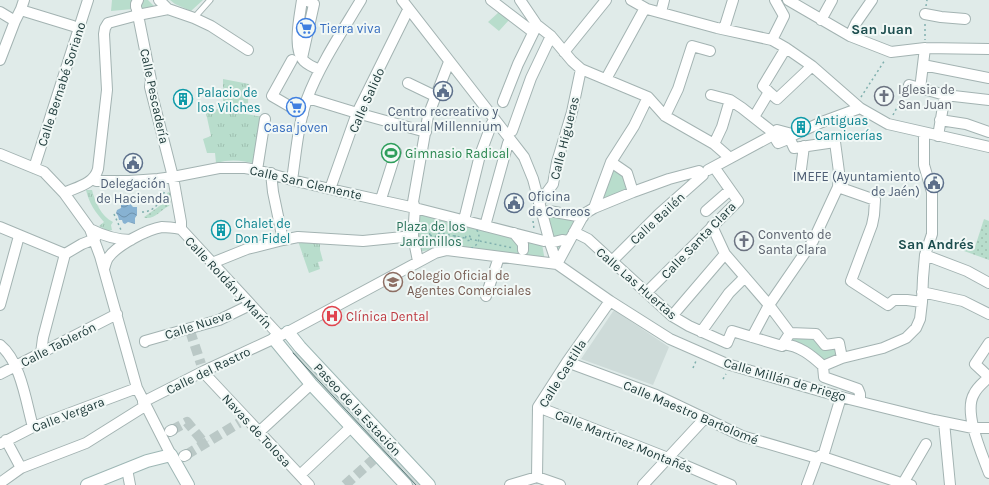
<svg xmlns="http://www.w3.org/2000/svg" width="989" height="485" font-family="Karla,sans-serif">
<defs>
<pattern id="grass-tufts" width="24" height="20" patternUnits="userSpaceOnUse"><rect width="24" height="20" fill="#b8ddcc"/><path d="M3 7l-1-3M5 7V3M7 7l1-3M15 17l-1-3M17 17v-4M19 17l1-3" fill="none" stroke="#9ebfb0"/></pattern>
<pattern id="garden-dots" width="8" height="8" patternUnits="userSpaceOnUse"><rect width="8" height="8" fill="#b8ddcc"/><path d="M2 2h.1M6 6h.1" fill="none" stroke="#9ebfb0" stroke-width="1.8" stroke-linecap="round"/></pattern>
<pattern id="water-waves" width="16" height="10" patternUnits="userSpaceOnUse"><rect width="16" height="10" fill="#87b2d2"/><path d="M0 5q4-4 8 0t8 0" fill="none" stroke="#6e92ac"/></pattern>
</defs>
<rect width="100%" height="100%" fill="#e0ebe9"/>
<path fill="#cedbd9" d="M614,310L669,347L653,385L581,359Z
M296,352L389,452L410,468L426,485H413L291,356Z"/>
<path fill="url(#grass-tufts)" d="M223,79L249,84L248,103H246V114L263,117L256,164C242,160 230,159 216,163L215,153H207L203,139L211,136L206,113L223,107Z
M86,190H92C95,202 101,216 113,222L111,225L112,230L108,231L99,226L104,222C95,212 89,203 86,190Z
M298,241L320,243V250L323,261L318,262L320,269L309,273Z"/>
<path fill="#b8ddcc" d="M112,0H148L155,7L111,11Z
M170,0H203L191,11L175,4Z
M499,12L509,20L499,31L488,22Z
M613,169L625,176L629,191L600,202Z
M543,205L584,211L560,250L556,251Z
M417,215L440,218L542,244L545,261L451,246L418,252Z
M816,336L837,345L839,356L823,364L787,343L790,337Z"/>
<path fill="url(#garden-dots)" d="M168,192L174,194L170,199L171,202L169,206C160,210 156,219 145,218L144,217L161,205Z
M984,219L989,221V260L964,251L965,247L974,250Z"/>
<path fill="url(#water-waves)" d="M128,201L133,207H137V215L135,218V224L128,222L125,224L123,223L122,220H119L118,216L116,213L117,210L121,208V205H123Z"/>
<g fill="none" stroke-linecap="round" stroke-linejoin="round">
<path stroke="#bac8c6" stroke-width="10" stroke-dasharray="10 5" stroke-linecap="butt" d="M190,331L201,364
M172,430L187,422L205,444
M186,455L239,423
M345,485L373,460"/>
<defs>
<path id="lane" d="M194,18L210,0"/>
<path id="street" d="M159,0L168,9L194,18L211,26L248,50
M302,0C300,15 292,50 304,61C308,65 315,68 320,70
M402,0L524,157L533,179L550,243L557,264
M491,0L533,32
M520,0L537,25L551,36L572,61L581,69L648,97L665,116L714,144
M631,0L647,9L717,28L772,40L786,48L812,66L860,108L888,124L989,147
M788,0L850,36L891,52L925,48L989,49
M136,7V4L138,0
M137,10L151,80L150,87L173,177L181,222V229
M24,11L73,26
M0,12L15,21
M661,12L664,0
M925,14L941,17L965,19
M821,20L832,0
M724,29L733,0
M850,36L856,23L872,0
M772,40L784,16L775,0
M564,52L606,0
M302,58L314,4L306,0
M0,60L15,21L21,9L24,0
M292,60L272,96L303,114
M923,65L989,78
M606,79L645,8
M408,83L435,96
M909,85L945,95L989,100
M920,89L925,48
M769,92L777,99L812,66
M711,95L730,100
M308,98L357,113L426,132
M503,102L518,64L537,25
M665,116L678,89L692,46L710,51
M754,117L769,92L763,86L786,48
M940,120L966,124L989,132
M777,130L792,134L788,139L778,143L775,138Z
M512,131L531,78L551,36
M938,136L945,95
M0,154L44,172L64,193L90,229L100,256L137,388L171,455
M730,158L714,144L722,127L730,100L742,108L775,134L789,137L822,122L860,108
M611,162L634,126L648,97
M34,168L88,0
M801,169L804,146
M257,170L265,119
M708,170L775,134
M271,173L273,192L283,240
M292,180C296,153 298,125 307,99C319,66 343,30 361,0
M96,181H129L158,179L173,177L219,168H245L257,170L292,180L330,189L415,208L544,241
M838,187L875,200L874,215L872,225L851,281L888,305L894,300H907L922,302
M330,189L357,113L407,12
M633,192L669,179L699,171
M64,193C77,187 94,184 98,169L107,90L104,34L105,28L108,23L138,15L168,9
M381,199L396,152
M539,203L553,184L557,162L572,112L581,69
M549,211L583,217
M706,211L730,190
M464,220L480,155L492,123
M485,226L508,143
M712,226L725,254L769,305L790,333
M0,227L65,254
M90,229C104,236 116,240 131,240
M181,229L278,334
M574,232L588,239L672,316L689,326L727,343L732,331L782,346L783,344
M514,233L523,244V250
M550,243L562,240L569,241
M65,254L82,244L95,239
M925,255L967,271L989,283
M418,261L413,236L415,208L413,202L428,116L449,62
M612,261L659,214L703,175
M212,263L247,249L283,240L298,237L363,241L413,236
M557,264L610,301L670,339L727,364L841,397L934,420L973,428H989
M557,264L584,214L594,208L633,192L627,173L611,162L594,208
M104,269C105,266 106,261 108,258C117,245 148,229 162,227C169,227 175,228 181,229
M647,292L738,201L714,167
M922,292L963,301L989,314
M486,296L499,257
M0,305L19,236
M672,316L725,254
M701,332L729,293L745,277
M752,337L769,305L813,241L838,187L839,172L835,142L794,148L789,137
M145,342V341L219,320L250,305
M989,343L975,364L989,377
M0,345C21,362 26,402 33,427
M41,353L43,338L65,254
M842,358L839,343L825,345L816,334L790,333L783,344C800,346 811,355 823,366L842,358L883,348L906,338L916,328L920,319L922,302L923,278L925,255L932,234V192L924,165V136
M567,362L656,395L742,436L817,458
M823,366L824,377L858,389L860,394V401
M0,374L117,314
M205,374L309,485
M989,377C984,382 977,387 974,394C963,412 982,454 989,473
M143,402L204,371L288,332L435,253L447,250L557,264
M538,407L668,458L731,485
M944,422L950,485
M170,431L172,430
M259,432L311,384
M6,440L21,468
M0,444L33,427L137,388
M184,456L186,455
M820,456L898,482L911,485
M127,469L130,485
M300,475L351,427
M537,477L538,407L567,362L610,301
M0,483L21,468L86,443L145,406
M510,485L537,477L560,485
M643,485L705,418
M807,485L817,458L824,453L841,397
M902,485L926,444"/>
<path id="secondary" d="M288,332L300,347L429,485
M274,339L311,384L406,485
M87,485L147,461L171,455L188,485"/>
</defs>
<use href="#lane" stroke="#a3b3b2" stroke-width="7"/>
<use href="#street" stroke="#a3b3b2" stroke-width="12"/>
<use href="#secondary" stroke="#9eb7b5" stroke-width="14"/>
<path stroke="#80b0ae" stroke-width="1.5" stroke-dasharray="2 3" stroke-linecap="butt" d="M926,6L927,0
M925,24V40
M861,97L885,60
M893,115L905,92
M142,212C155,212 161,201 165,190
M114,214L121,230
M533,221L534,229
M455 237a12 12 0 1 1 24 0a12 12 0 1 1-24 0Z
M430,235L429,231L432,227H437L439,233
M465.5 238a2.5 2.5 0 1 1 5 0a2.5 2.5 0 1 1-5 0Z
M470,239L513,248
M424,243L430,235L435,237L439,233L465,238
M693,368L696,361
M723,379L726,374"/>
<use href="#lane" stroke="#fff" stroke-width="5"/>
<use href="#street" stroke="#fff" stroke-width="10"/>
<use href="#secondary" stroke="#fff" stroke-width="12"/>
<path stroke="#5b7878" stroke-width="1" d="M293,353L416,485"/>
</g>
<defs>
<symbol id="supermarket-ring" viewBox="-11 -11 22 22"><circle r="9.5" fill="#f1f8f6" stroke="#3f7fe0" stroke-width="1.5"/><path d="M-6-5.5h2.5l.6 2H6L4.5 2H-2.5L-4.4-4H-6ZM-1.5 3.2a1.3 1.3 0 1 0 .1 0ZM3 3.2a1.3 1.3 0 1 0 .1 0Z" fill="#3f7fe0"/></symbol>
<symbol id="civic-ring" viewBox="-11 -11 22 22"><circle r="9.5" fill="#f1f8f6" stroke="#5c6f8a" stroke-width="1.5"/><path d="M-.6-6.5H3V-4.5H.6V-3L4-1V1h2V6H-6V1h2V-1L-.6-3ZM-1.2 2.5V6h2.4V2.5Z" fill="#5c6f8a"/></symbol>
<symbol id="church-ring" viewBox="-11 -11 22 22"><circle r="9.5" fill="#f1f8f6" stroke="#6b7280" stroke-width="1.5"/><path d="M-1.2-6h2.4v3.5h3.3v2.4h-3.3V6h-2.4V-.1h-3.3v-2.4h3.3Z" fill="#6b7280"/></symbol>
<symbol id="building-ring" viewBox="-11 -11 22 22"><circle r="9.5" fill="#f1f8f6" stroke="#0f9aa8" stroke-width="1.5"/><path d="M-4-6H4V6H1V3H-1V6H-4ZM-2.5-4.3h1.7v1.8h-1.7ZM.8-4.3h1.7v1.8H.8ZM-2.5-1h1.7V.8h-1.7ZM.8-1h1.7V.8H.8Z" fill="#0f9aa8"/></symbol>
<symbol id="stadium-ring" viewBox="-11 -11 22 22"><circle r="9.5" fill="#f1f8f6" stroke="#2e9e5b" stroke-width="1.5"/><path d="M0-5a6.5 5 0 1 0 0 10a6.5 5 0 1 0 0-10ZM-3.5-1.8h7v3.6h-7Z" fill="#2e9e5b"/></symbol>
<symbol id="school-ring" viewBox="-11 -11 22 22"><circle r="9.5" fill="#f1f8f6" stroke="#8d6e63" stroke-width="1.5"/><path d="M0-5L7-2L0 1L-7-2ZM-4 1L0 2.5L4 1V4Q0 6-4 4Z" fill="#8d6e63"/></symbol>
<symbol id="hospital-ring" viewBox="-11 -11 22 22"><circle r="9.5" fill="#f1f8f6" stroke="#e0444e" stroke-width="1.5"/><path d="M-5-5h3v3.5h4V-5h3V5h-3V1.5h-4V5h-3Z" fill="#e0444e"/></symbol>
</defs>
<g fill-rule="evenodd">
<use href="#supermarket-ring" x="295" y="17" width="22" height="22"/>
<use href="#civic-ring" x="432" y="80" width="22" height="22"/>
<use href="#church-ring" x="873" y="85" width="22" height="22"/>
<use href="#building-ring" x="172" y="88" width="22" height="22"/>
<use href="#supermarket-ring" x="285" y="96" width="22" height="22"/>
<use href="#building-ring" x="790" y="116" width="22" height="22"/>
<use href="#stadium-ring" x="380" y="142" width="22" height="22"/>
<use href="#civic-ring" x="122" y="152" width="22" height="22"/>
<use href="#civic-ring" x="923" y="172" width="22" height="22"/>
<use href="#civic-ring" x="503" y="192" width="22" height="22"/>
<use href="#building-ring" x="210" y="219" width="22" height="22"/>
<use href="#church-ring" x="733" y="230" width="22" height="22"/>
<use href="#school-ring" x="382" y="271" width="22" height="22"/>
<use href="#hospital-ring" x="321" y="305" width="22" height="22"/>
</g>
<g text-anchor="middle" stroke-width="4" stroke-linejoin="round" paint-order="stroke">
<g font-size="13" fill="#366cbe" stroke="#f1f8f6" text-anchor="start">
<text x="320" y="33">Tierra viva</text>
<text x="296" y="132" text-anchor="middle">Casa joven</text>
</g>
<g font-size="13" fill="#203c3c" stroke="#f1f8f6">
<text transform="translate(61 84) rotate(-72)" y="5">Calle Bernabé Soriano</text>
<text transform="translate(155 96) rotate(78)" y="5">Calle Pescadería</text>
<text transform="translate(366 100) rotate(-66)" y="5">Calle Salido</text>
<text transform="translate(564 138) rotate(-76)" y="5">Calle Higueras</text>
<text transform="translate(306 182) rotate(13)" y="5">Calle San Clemente</text>
<text transform="translate(657 218) rotate(-43)" y="5">Calle Bailén</text>
<text transform="translate(698 240) rotate(-46)" y="5">Calle Santa Clara</text>
<text transform="translate(229 282) rotate(47)" y="5">Calle Roldán y Marín</text>
<text transform="translate(637 283) rotate(41)" y="5">Calle Las Huertas</text>
<text transform="translate(198 324) rotate(-18)" y="5">Calle Nueva</text>
<text transform="translate(58 344) rotate(-27)" y="5">Calle Tablerón</text>
<text transform="translate(208 370) rotate(-26)" y="5">Calle del Rastro</text>
<text transform="translate(562 373) rotate(-58)" y="5">Calle Castilla</text>
<text transform="translate(785 379) rotate(16)" y="5">Calle Millán de Priego</text>
<text transform="translate(358 409) rotate(47)" y="5">Paseo de la Estación</text>
<text transform="translate(691 412) rotate(23)" y="5">Calle Maestro Bartolomé</text>
<text transform="translate(68 414) rotate(-21)" y="5">Calle Vergara</text>
<text transform="translate(257 430) rotate(47)" y="5">Navas de Tolosa</text>
<text transform="translate(624 441) rotate(22)" y="5">Calle Martínez Montañés</text>
</g>
<g font-size="13" fill="#5b616d" stroke="#f1f8f6" text-anchor="start">
<text x="898" y="94">Iglesia de<tspan x="898" dy="15">San Juan</tspan></text>
<text x="758" y="239">Convento de<tspan x="758" dy="15">Santa Clara</tspan></text>
</g>
<g font-size="13" fill="#0d838f" stroke="#f1f8f6" text-anchor="start">
<text x="197" y="97">Palacio de<tspan x="197" dy="15">los Vilches</tspan></text>
<text x="815" y="125">Antiguas<tspan x="815" dy="15">Carnicerías</tspan></text>
<text x="235" y="228">Chalet de<tspan x="235" dy="15">Don Fidel</tspan></text>
</g>
<g font-size="13" fill="#4e5e75" stroke="#f1f8f6">
<text x="443" y="116">Centro recreativo y<tspan x="443" dy="15">cultural Millennium</tspan></text>
<text x="920" y="181" text-anchor="end">IMEFE (Ayuntamiento<tspan x="920" dy="15">de Jaén)</tspan></text>
<text x="133" y="188">Delegación<tspan x="133" dy="15">de Hacienda</tspan></text>
<text x="528" y="201" text-anchor="start">Oficina<tspan x="528" dy="15">de Correos</tspan></text>
</g>
<g font-size="13" fill="#27864d" stroke="#f1f8f6" text-anchor="start">
<text x="405" y="158">Gimnasio Radical</text>
</g>
<g font-size="13" fill="#2a735b" stroke="#f1f8f6">
<text x="431" y="231">Plaza de los<tspan x="431" dy="15">Jardinillos</tspan></text>
</g>
<g font-size="13" fill="#785e54" stroke="#f1f8f6" text-anchor="start">
<text x="407" y="280">Colegio Oficial de<tspan x="407" dy="15">Agentes Comerciales</tspan></text>
</g>
<g font-size="13" fill="#be3a42" stroke="#f1f8f6" text-anchor="start">
<text x="346" y="321">Clínica Dental</text>
</g>
<g font-size="14" font-weight="bold" fill="#1c4d4e" stroke="#f1f8f6">
<text x="882" y="34">San Juan</text>
<text x="936" y="249">San Andrés</text>
</g>
</g>
</svg>
